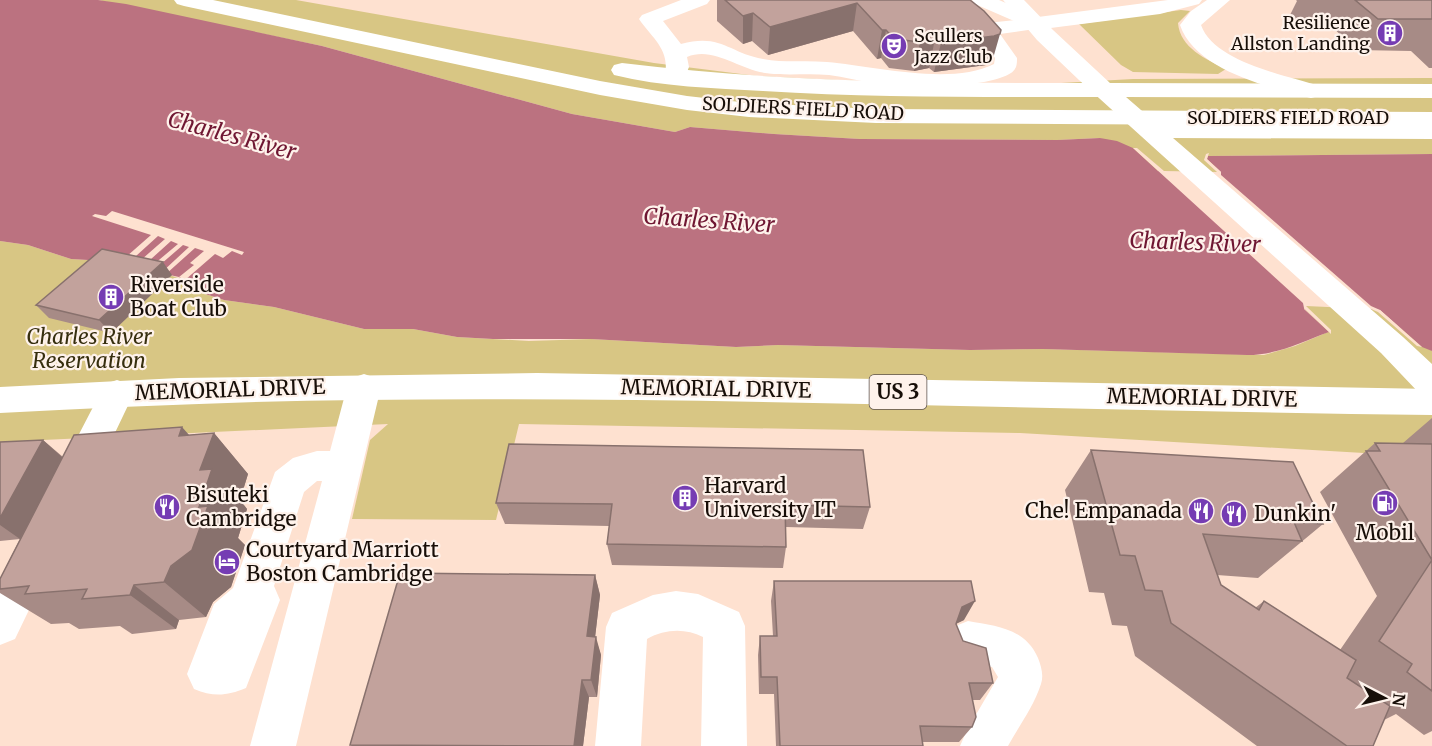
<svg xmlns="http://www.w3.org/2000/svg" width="1432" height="746" font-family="Merriweather,serif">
<rect width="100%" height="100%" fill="#fee1d0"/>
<path fill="#d8c684" d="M98,0H296L654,63L757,76L857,81L1025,85L1133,79L1432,78V154L1208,156L1221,175L1163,174L1100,138L1057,140L860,139L774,134L690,127L675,132L572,114L322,46Z
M1181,10L1190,11L1178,23C1180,48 1206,59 1226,69L1218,74L1133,72L1121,65L1079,24Z
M0,241L28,245L71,259L105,261L166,274L185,280L190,289L224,300L274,307L364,329H413L457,337L529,341L591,339L736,347L778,345L970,350L1043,349L1264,355L1295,346L1328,332L1304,308L1303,303L1371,306L1432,351V457L1020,433L519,424L496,520L352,519L370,440L388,424L0,442Z"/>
<path fill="#bb7280" d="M0,0H98L126,4L322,46L572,114L675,132L690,127L774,134L860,139L1057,140L1100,138L1117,141L1133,148L1158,171L1221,175V172L1207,159L1208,156L1432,154V351L1422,347L1380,310L1304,303V309L1329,332C1301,342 1278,355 1247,355L1043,349L970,350L778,345L736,347L591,339H493L457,337L413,329H364L274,307L224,300L190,289L188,283L179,277L105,261L71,259L28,245L0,241Z"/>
<path fill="#fee1d0" d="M1133,148H1137L1164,171L1217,172L1204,160L1206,154L1209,153L1207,159L1221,172V175L1371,306L1380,310L1422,347L1417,346L1378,312L1371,309L1306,306L1331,330V334L1304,308L1303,303Z
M112,211L244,252L242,255L232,251L223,258L215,254L185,280L179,277L194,265L190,263L204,251L195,248L166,274L161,273L189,247L183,245L153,271L147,270L178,244L171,241L140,269L133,267L165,239L158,236L125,266L118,264L151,235L92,216L95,214L106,216Z"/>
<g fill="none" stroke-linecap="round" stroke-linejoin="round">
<path fill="#fff" fill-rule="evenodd" d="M681,0H710L707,4L663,21L681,44C721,33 729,53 763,59C784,63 806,60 827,62C873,66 951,86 994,64L995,58L978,38L933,0H955L987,23L1035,18L1042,20L1045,24L1042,28L1000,34L1017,58C1017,61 1017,64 1016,67C1013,75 1000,78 993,80C955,89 913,88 874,83C859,81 844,77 829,75C808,73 786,76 765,73C738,69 713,46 687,57L689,67L684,79L676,81L668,79L665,74C670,49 651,37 639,19L642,15Z
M364,374L376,378L381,387L296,746H250L322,481H317L304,492L274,586L280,600L246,688C227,696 213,697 194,689L187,674L214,604L233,588L275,472L293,458L317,451H330L347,387L352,378Z
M117,380L129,384L134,393L90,485L77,489L64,485L59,474L64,463L105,384Z
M33,542L47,547L53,560L15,639L0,645V583L19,547Z
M676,591L698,594L739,612L745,626L747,746H701L703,637C685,628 665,629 647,639L641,746H595L606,627L612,613L653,595Z
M968,621C996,626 1025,628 1038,658C1041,666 1044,675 1041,684C1034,706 1019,726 1008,746H960L967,730L998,677L992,667L968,663L953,657L947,642L953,627Z"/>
<path fill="#fff" fill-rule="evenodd" d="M1003,0H1024L1053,30L1110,83L1432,84V98L1126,97L1156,123L1432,125V139L1173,138L1403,337L1432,364V398L1420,394L1381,353L1079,80L1037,40Z"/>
<path fill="#fff" fill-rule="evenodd" d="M174,0H213L600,81L687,96L749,103L876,109L1432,112V126L876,123L749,117L687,110L600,95L184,6L177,4Z
M972,0H999L1038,17L1168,0H1202L1199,4L1160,14L1035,30L975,4Z
M1207,0H1230L1201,25C1214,62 1285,75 1319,86L1323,91L1319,96L1311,98C1268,87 1195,70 1180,25L1191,11Z
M622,63C782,83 943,83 1104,83L1112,85L1116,90L1112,95L1104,97C990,97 877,98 763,91C714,88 662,87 614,75L611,70L614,65Z
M537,373L1432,389V415C1075,411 717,396 360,400C240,401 120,407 0,413V387L179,378Z"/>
</g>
<path fill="#a78b86" d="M717,0H970L992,62L986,65L934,72L929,68L914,71L889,68L881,58L877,59L853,31L768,55L752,41L743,44L717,21Z
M1296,0H1432V68H1429L1411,51L1357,50L1318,14L1311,25L1288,19L1297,1Z
M172,275L111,333L49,318L36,305Z
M1432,418V731L1424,735L1396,714L1384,720L1373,746H1257L1135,656L1127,626L1112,625L1104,593L1089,592L1065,490L1091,450L1323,524L1258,578L1217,575L1221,585L1255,608L1264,601L1340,650L1377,596L1320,492L1375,443H1403Z
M214,433L248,474L240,500L247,509L238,538L245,545L231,587L213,602L206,617L179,620L176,629L132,634L120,626L79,629L69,623L51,624L0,593V579L20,539L0,541V442L43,440L63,457L189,435Z
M509,444L870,507L863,529L786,527V547L783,568L612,565L607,544L609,526L505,524L496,503Z
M595,575L600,595L595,637L601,655L597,697H589L583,746H352L350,745Z
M774,581L964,620L956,624L963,641L993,683L980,700H973L972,727L959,742H922L923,746H776L774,694H759L758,655L760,636H773L771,601Z"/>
<path fill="#88716d" d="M857,3L853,31L768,55L770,27Z
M753,13L752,41L743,44V16Z
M882,30H886L881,58L877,59Z
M1000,34L992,62L986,65L934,72L941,43Z
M935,39L929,68L914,71L920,42Z
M163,262L172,275L111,333L99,320Z
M182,427L206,454L214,433L248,474L240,500L247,509L238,538L245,545L231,587L213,602L206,617L164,582L199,507L200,470L179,436Z
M43,440L63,458L20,539L0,525V518Z
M595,575L600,595L593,655L587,636Z
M134,585L179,620L176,629L130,595Z
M975,601L964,620L951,626L962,607Z
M596,637L601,655L597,697L591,680Z
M582,680L589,697L583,746H574Z"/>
<path fill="#c2a29c" stroke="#88716d" stroke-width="1.5" d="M725,0H970L984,11L1001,30L1000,34L994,36L941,43L935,39L920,42L894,39L886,30H882L857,3L770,27L753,13L743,16Z
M1355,0H1432V19H1378Z
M102,249L163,262L99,320L36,305Z
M182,427L179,436L214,433L200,470L212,469L199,507L208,506L192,550L171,566L164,582L134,585L130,595L82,599L87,589L25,594L29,586L0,589V579L74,435Z
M43,440L0,518V442Z
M1375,443L1432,444V560L1366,451H1380Z
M509,444L863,450L870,507L785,505L786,547L607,544L612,504L496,503Z
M1091,450L1293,462L1323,524L1294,522L1302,541L1203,534L1221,585L1259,610L1264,601L1356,660L1347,678L1390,706L1373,746H1347L1171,623L1162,591L1145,590L1135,556L1120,555Z
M1432,560V691L1407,672L1412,664L1379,641Z
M400,573L595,575L587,636L596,637L591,680H582L574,746L350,745Z
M774,581H971L975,601L962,607L956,624L963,641L986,648L993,683H969L976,717L972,727L920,726L923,746H780L777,677H761L760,636H777Z"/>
<defs>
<symbol id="building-disc" viewBox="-11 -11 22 22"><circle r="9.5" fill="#753cb3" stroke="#fef2eb"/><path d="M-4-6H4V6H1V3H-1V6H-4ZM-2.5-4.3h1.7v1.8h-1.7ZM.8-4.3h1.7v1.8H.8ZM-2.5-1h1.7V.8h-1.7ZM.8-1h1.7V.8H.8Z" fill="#fff"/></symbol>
<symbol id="theatre-disc" viewBox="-11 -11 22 22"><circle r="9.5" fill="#753cb3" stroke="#fef2eb"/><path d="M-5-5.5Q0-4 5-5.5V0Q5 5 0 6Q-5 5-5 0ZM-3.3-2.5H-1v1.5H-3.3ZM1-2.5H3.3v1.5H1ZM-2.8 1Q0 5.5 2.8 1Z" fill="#fff"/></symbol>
<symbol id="fuel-disc" viewBox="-11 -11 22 22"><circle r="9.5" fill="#753cb3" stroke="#fef2eb"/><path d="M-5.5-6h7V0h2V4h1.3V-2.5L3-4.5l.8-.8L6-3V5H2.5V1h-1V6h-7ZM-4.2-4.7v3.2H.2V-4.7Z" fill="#fff"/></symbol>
<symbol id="restaurant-disc" viewBox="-11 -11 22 22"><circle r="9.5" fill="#753cb3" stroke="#fef2eb"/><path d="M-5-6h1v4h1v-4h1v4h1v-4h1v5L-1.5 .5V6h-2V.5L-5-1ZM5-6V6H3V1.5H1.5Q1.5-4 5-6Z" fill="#fff"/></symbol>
<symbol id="hotel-disc" viewBox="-11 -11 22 22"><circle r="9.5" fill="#753cb3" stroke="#fef2eb"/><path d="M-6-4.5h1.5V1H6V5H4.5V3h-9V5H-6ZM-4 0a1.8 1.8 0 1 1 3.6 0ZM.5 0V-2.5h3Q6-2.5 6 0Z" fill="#fff"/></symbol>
</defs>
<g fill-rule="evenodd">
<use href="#building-disc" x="1375" y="18" width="30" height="30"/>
<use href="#theatre-disc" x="879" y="31" width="30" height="30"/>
<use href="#building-disc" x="96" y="282" width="30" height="30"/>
<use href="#building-disc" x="670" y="483" width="30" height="30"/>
<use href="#fuel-disc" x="1370" y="488" width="30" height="30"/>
<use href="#restaurant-disc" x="152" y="492" width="30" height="30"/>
<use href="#restaurant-disc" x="1186" y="496" width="30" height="30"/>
<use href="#restaurant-disc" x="1219" y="499" width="30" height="30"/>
<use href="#hotel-disc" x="212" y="547" width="30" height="30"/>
</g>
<g text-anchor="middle" stroke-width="4.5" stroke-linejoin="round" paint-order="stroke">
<g font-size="18" fill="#170e08" stroke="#fef2eb" text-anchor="end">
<text x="1370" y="29">Resilience<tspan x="1370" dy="21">Allston Landing</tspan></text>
<text x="914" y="42" text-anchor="start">Scullers<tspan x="914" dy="21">Jazz Club</tspan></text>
</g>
<g font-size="18" fill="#170e08" stroke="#fef2eb">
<text transform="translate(803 109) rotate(3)" y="6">SOLDIERS FIELD ROAD</text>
<text x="1288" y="124">SOLDIERS FIELD ROAD</text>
</g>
<rect fill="#fef2eb" stroke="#5c524c" stroke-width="1.5" x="869.5" y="375" width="57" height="34" rx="4.5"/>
<g font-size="20" font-weight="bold" fill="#170e08">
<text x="898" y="399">US 3</text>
</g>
<g font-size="21" fill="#170e08" stroke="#fef2eb" text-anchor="start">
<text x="130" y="292">Riverside<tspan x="130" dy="24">Boat Club</tspan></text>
<text x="704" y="493">Harvard<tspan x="704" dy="24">University IT</tspan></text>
<text x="186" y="502">Bisuteki<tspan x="186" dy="24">Cambridge</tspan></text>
<text x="1182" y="518" text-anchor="end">Che! Empanada</text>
<text x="1254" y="521">Dunkin'</text>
<text x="1385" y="540" text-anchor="middle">Mobil</text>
<text x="246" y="557">Courtyard Marriott<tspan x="246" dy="24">Boston Cambridge</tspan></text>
</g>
<g font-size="21" font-style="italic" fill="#372f0f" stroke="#fef2eb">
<text x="89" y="344">Charles River<tspan x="89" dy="24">Reservation</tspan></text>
</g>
<g font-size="21" fill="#170e08" stroke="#fef2eb">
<text transform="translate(716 389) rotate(1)" y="7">MEMORIAL DRIVE</text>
<text transform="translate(230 390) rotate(-2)" y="7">MEMORIAL DRIVE</text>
<text transform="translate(1202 398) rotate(1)" y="7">MEMORIAL DRIVE</text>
</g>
<g font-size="22" font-style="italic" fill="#6f1632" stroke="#fef2eb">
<text transform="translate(232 135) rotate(15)" y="8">Charles River</text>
<text transform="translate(709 220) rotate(4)" y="8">Charles River</text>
<text transform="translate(1195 242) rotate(2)" y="8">Charles River</text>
</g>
</g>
<g transform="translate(1384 698) rotate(97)" stroke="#fef2eb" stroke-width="4.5" paint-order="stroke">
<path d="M0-4.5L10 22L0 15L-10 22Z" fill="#170e08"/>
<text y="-9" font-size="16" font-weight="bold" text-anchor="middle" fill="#170e08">N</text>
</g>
</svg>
